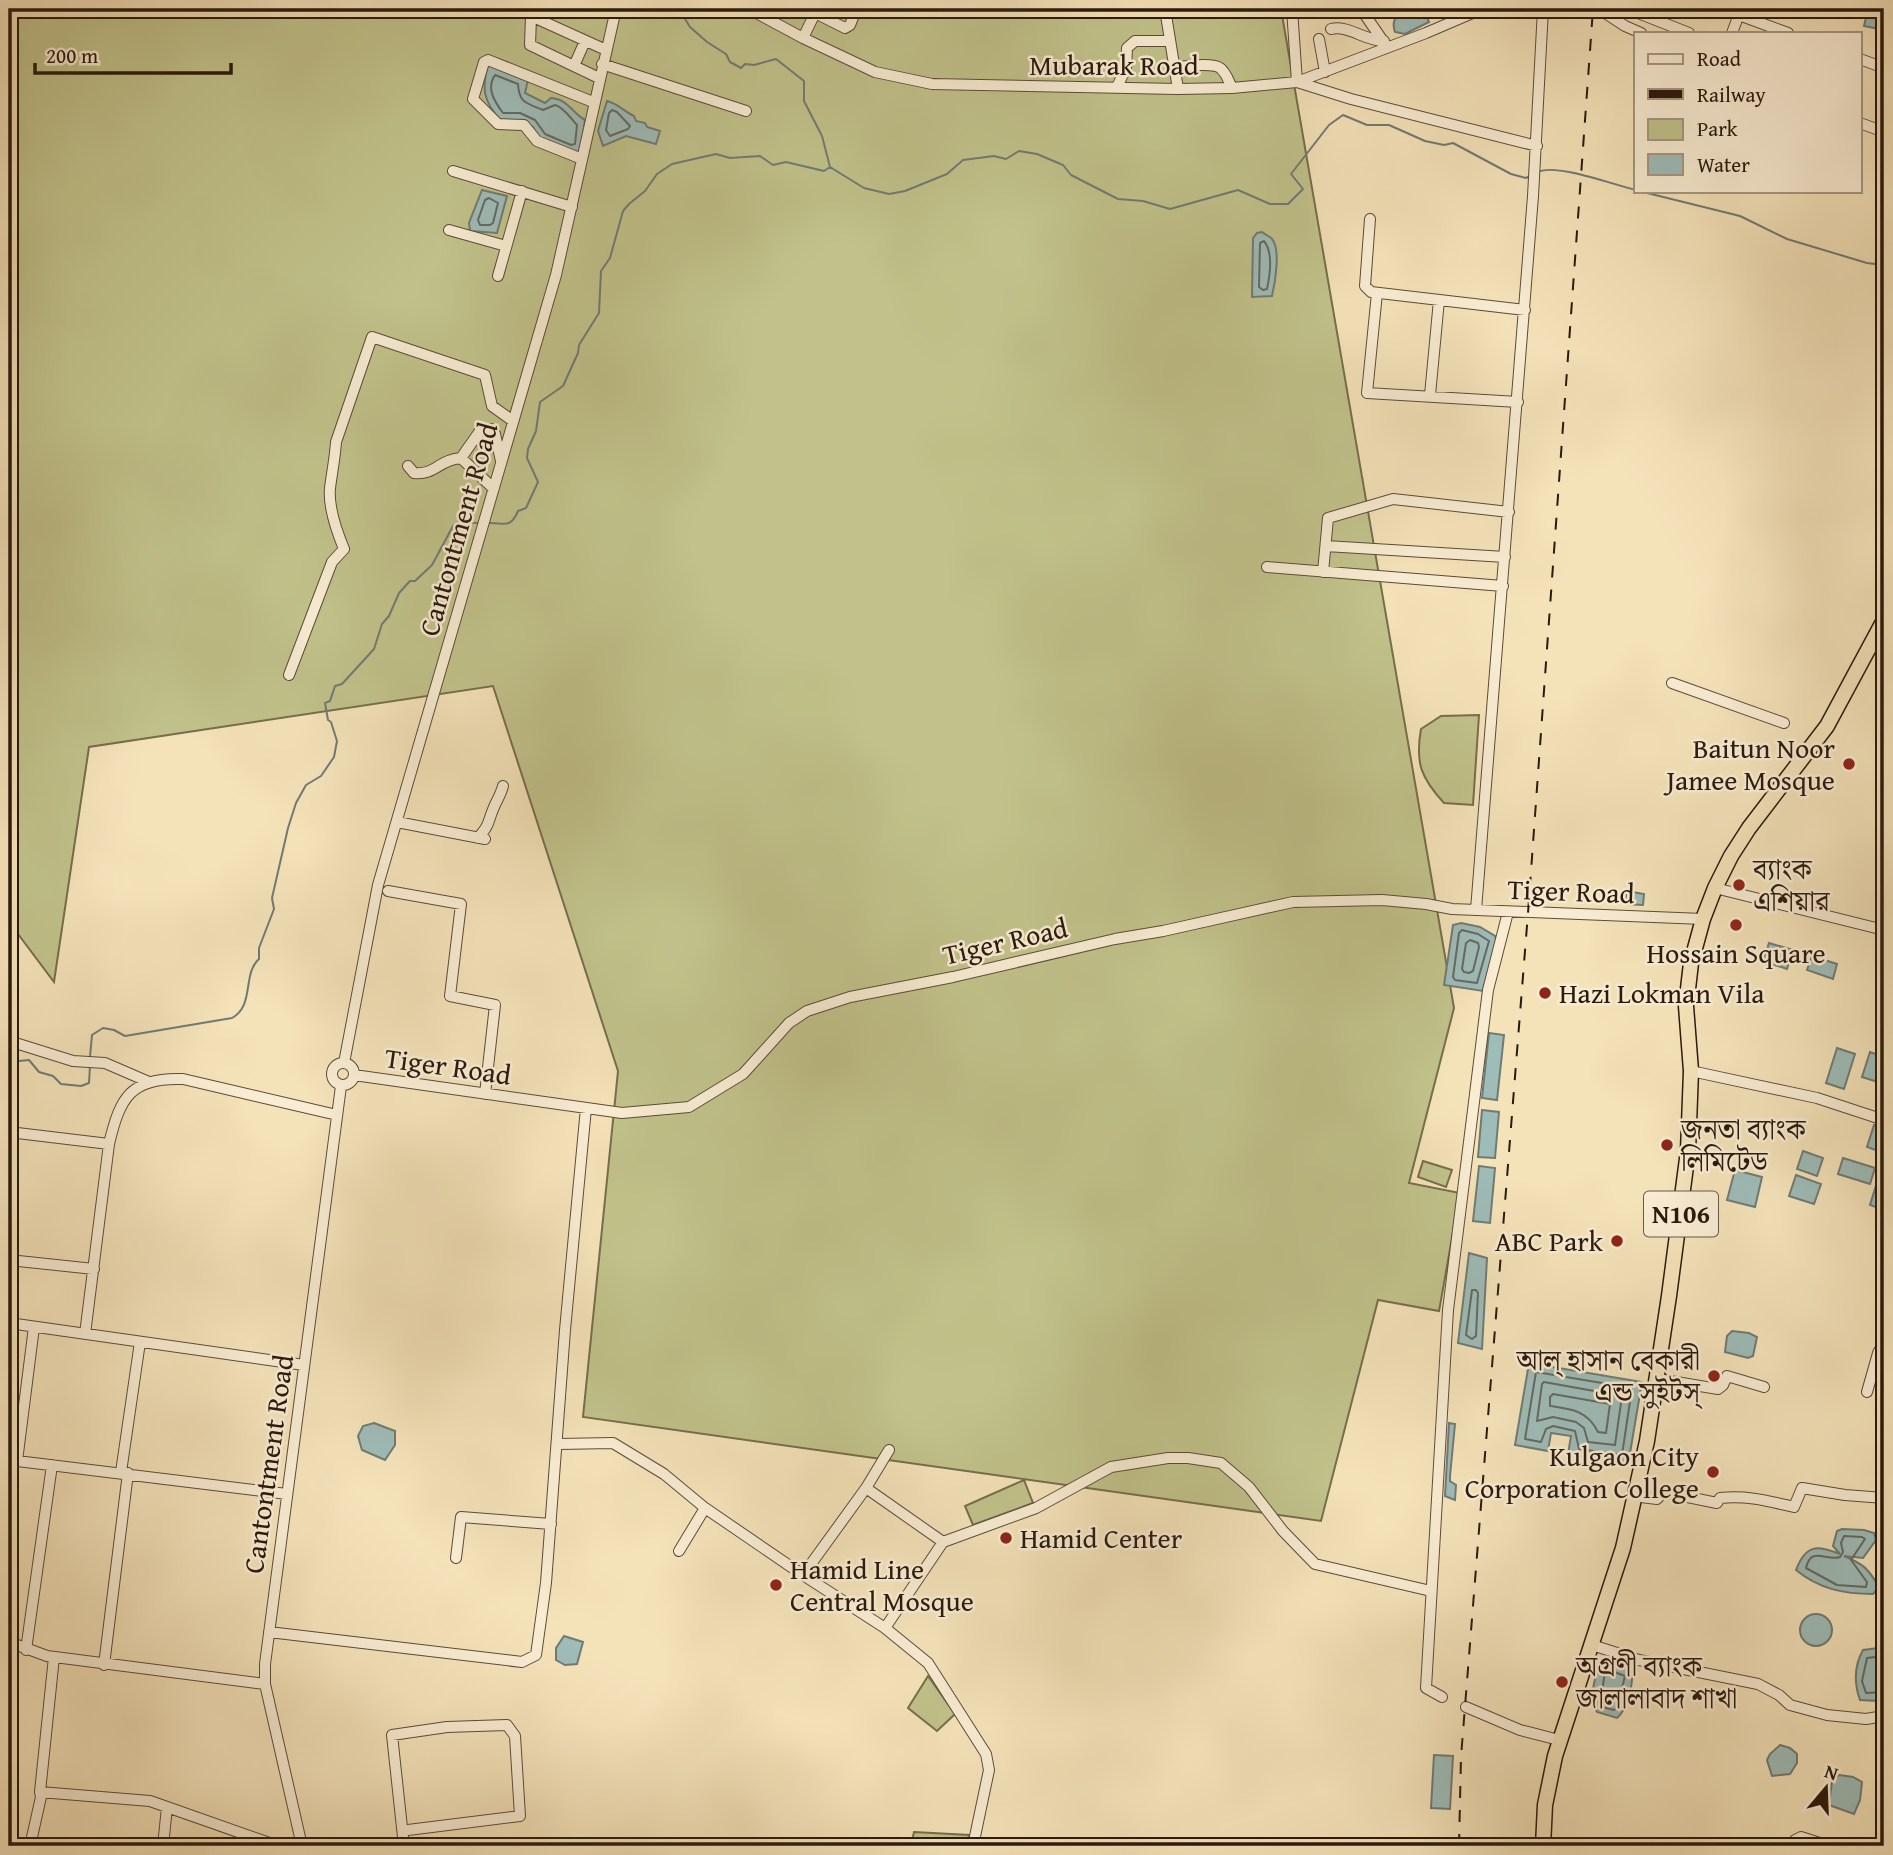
<svg xmlns="http://www.w3.org/2000/svg" width="1893" height="1855" font-family="'Gentium Book Plus','Noto Serif Bengali',serif">
<rect width="100%" height="100%" fill="#f4e2b9"/>
<filter id="stains"><feTurbulence type="fractalNoise" baseFrequency=".00286" numOctaves="4"/><feColorMatrix values="0 0 0 0 .2 0 0 0 0 .09 0 0 0 0 .02 0 0 0 .5 -.17"/></filter>
<radialGradient id="worn" r=".72"><stop offset=".6" stop-color="#630" stop-opacity="0"/><stop offset="1" stop-color="#630" stop-opacity=".3"/></radialGradient>
<path fill="#c1c28b" stroke="#766e4c" stroke-width="2" d="M9,9H1281L1454,1008L1409,1183L1460,1193L1439,1311L1378,1300L1321,1521L583,1417L618,1071L493,686L89,747L54,982L9,922Z
M1479,715L1473,805L1444,803C1421,778 1415,763 1421,729L1441,716Z
M1423,1161L1452,1170L1446,1187L1418,1177Z
M1024,1480L1033,1503L973,1525L965,1506Z
M928,1676L955,1714L937,1731L908,1708Z
M914,1832L969,1835L967,1846H911Z"/>
<path fill="#9ebcb8" stroke="#707b74" stroke-width="2" d="M1411,9L1424,10L1429,22L1405,34L1395,32C1390,18 1399,13 1411,9Z
M1868,9H1884V30L1864,26Z
M492,63L528,80L525,93L545,103L551,98C568,99 572,113 585,120L581,153L539,140L533,127L518,120L501,121C484,102 481,89 488,65Z
M607,101C619,104 623,111 634,116L636,121L645,123L647,127L660,131L656,144L626,136L603,146L598,131Z
M482,190L507,196L497,233L470,231L469,223Z
M1262,232C1264,234 1271,237 1272,239C1281,249 1275,283 1272,296L1252,297L1253,238L1257,233Z
M1627,891L1644,894L1643,905L1624,904Z
M1461,923L1480,927L1495,936L1497,942L1483,991L1444,985L1453,925Z
M1769,943L1793,950L1787,969L1763,961Z
M1812,956L1837,964L1833,979L1807,970Z
M1489,1033L1504,1035L1497,1100L1482,1098Z
M1837,1048L1855,1054L1844,1089L1826,1083Z
M1870,1052L1884,1057V1084L1862,1077Z
M1482,1110L1499,1112L1495,1158L1478,1157Z
M1874,1125L1884,1128L1878,1151L1867,1147Z
M1803,1151L1823,1158L1817,1176L1797,1169Z
M1843,1158L1875,1168L1870,1184L1838,1174Z
M1884,1160V1210L1870,1205Z
M1479,1166L1495,1168L1490,1223L1473,1221Z
M1735,1170L1762,1177L1755,1207L1727,1200Z
M1796,1175L1821,1184L1814,1204L1789,1196Z
M1469,1253L1487,1258L1482,1349L1458,1343Z
M1732,1331L1749,1333L1757,1337L1753,1356L1748,1358L1725,1352L1727,1336Z
M1529,1363L1642,1382L1628,1465L1568,1454L1571,1436L1551,1433L1548,1451L1515,1445Z
M374,1423L395,1431V1445L385,1460L362,1450L358,1436L363,1426Z
M1449,1423L1455,1424L1450,1476V1481L1456,1485L1455,1500L1445,1496Z
M1842,1529L1864,1530L1874,1533L1876,1540L1863,1558L1844,1556C1863,1564 1868,1568 1879,1587L1873,1594C1844,1594 1819,1589 1796,1570C1806,1544 1817,1545 1840,1554L1833,1546L1837,1531Z
M1800 1630a16 16 0 1 1 32 0a16 16 0 1 1-32 0Z
M564,1636L583,1642L577,1664L565,1665L556,1660V1648Z
M1878,1648L1884,1650V1697L1879,1701L1860,1700C1854,1683 1854,1666 1863,1650Z
M1604,1662L1626,1667L1632,1671C1633,1684 1628,1709 1617,1718L1597,1712C1588,1700 1594,1673 1604,1662Z
M1780,1745L1790,1748L1797,1754V1763L1790,1774L1772,1776L1767,1760L1770,1754Z
M1434,1755L1453,1756L1450,1809L1431,1808Z
M1839,1775L1853,1777L1862,1782L1860,1800L1854,1814L1829,1805L1832,1781Z"/>
<g fill="none" stroke-linecap="round" stroke-linejoin="round">
<path stroke="#646a63" stroke-width="2" d="M495,75L518,84C519,103 526,103 543,110L555,105C564,107 571,119 577,125L575,144L571,145L545,134L535,120L520,113H503C494,101 486,88 495,75Z
M612,110L617,112L630,126L628,129L610,136L606,130L609,113Z
M489,198L498,203L493,223L490,225H480L478,220L485,200Z
M1264,241C1273,252 1270,275 1267,289L1263,290L1259,287L1260,243Z
M1462,930L1478,934L1489,941L1477,983L1455,980L1453,977L1459,933Z
M1470,940L1478,943L1479,947L1473,971L1469,973L1464,972L1462,969L1466,943Z
M1472,1290H1476L1478,1293L1476,1336L1472,1339L1466,1335Z
M1536,1372L1632,1388L1622,1455L1579,1449L1575,1431L1553,1426L1546,1429L1541,1442L1525,1439Z
M1544,1382L1622,1396L1615,1445L1588,1442L1584,1428L1576,1422L1553,1417L1537,1421L1542,1384Z
M1553,1394L1610,1404L1606,1433L1598,1432C1588,1411 1572,1409 1550,1406V1397Z
M1844,1536L1862,1537L1865,1539L1851,1560L1867,1582L1866,1587L1837,1585L1806,1568C1811,1545 1827,1562 1840,1557L1843,1552L1841,1543Z
M1884,1656L1867,1658L1862,1681L1866,1693L1884,1692
M1609,1670L1625,1676L1617,1708L1614,1710L1602,1707L1600,1704L1605,1672Z"/>
<path stroke="#707b74" stroke-width="2" d="M679,9L690,27L707,42L726,54L730,62L741,68L745,64L754,65L776,59L804,81V101L822,136L830,167L864,188L889,194L905,191L947,174L963,160L994,156L1006,159L1019,151L1037,154L1063,165L1071,175L1118,199L1143,201L1170,209L1238,190L1270,204H1288L1303,189L1291,174L1329,125L1343,115L1367,125H1389L1425,141L1444,145L1453,143L1511,174L1526,178L1530,176
M1538,172C1557,163 1614,185 1636,190
M1639,191L1740,216L1787,239L1867,263L1884,265
M487,523C504,522 510,530 518,511L526,508L538,482L527,458L528,449L536,431L540,402L563,386L578,353L579,345L599,313L601,271L610,258L623,211L629,204L645,191L657,174L672,164L716,154L730,158L760,156L773,165L786,162L824,171L830,167
M90,1057L92,1035L103,1028L114,1030L125,1036L232,1018C255,1005 242,974 259,959V948L274,909L272,898L288,828L296,803L306,785L321,776L334,757L337,741L331,722L328,720L325,703L330,701L335,686L342,684L374,649L382,624L389,616L399,593L410,581H415L432,565L453,526L458,522L478,523
M9,1062L29,1060L39,1072L53,1076L61,1084L81,1086L89,1083L90,1066"/>
<defs>
<path id="minor" d="M533,9L531,16L606,50
M749,9L803,38L875,72L932,84L1178,89L1232,88L1297,82L1426,33L1482,9
M1165,9L1178,89
M1292,9L1297,82L1351,99L1537,146
M1361,9L1385,44
M1599,9L1625,26L1641,33
M1633,9V11L1689,33
M815,13L845,28L850,25L856,10L854,9
M1739,15L1788,33
M531,16L530,45L599,78
M768,19L772,9
M1331,29C1349,25 1365,41 1384,41
M1732,33L1741,9
M803,38L817,9
M1319,39L1325,72
M1860,59L1884,68
M602,64L746,111
M574,66L585,41
M1174,69C1182,65 1214,63 1220,68C1226,72 1229,82 1232,88
M1117,87L1126,68L1127,48L1135,41H1170
M1860,123L1884,132
M582,159L537,141L524,125L498,124L473,99L484,62L488,60L593,102
M453,171L572,207
M1370,219L1365,286L1371,292L1525,310
M449,230L506,246
M498,276L522,191
M1377,293L1367,393L1518,402
M1430,395L1439,300
M461,458L480,431L491,429L495,434L501,461
M408,466L414,473C436,475 438,460 461,458L493,488
M1326,546L1505,557
M1267,567L1503,586
M1323,572L1328,518L1393,499L1509,512
M289,675L332,562L344,549C337,532 328,507 330,488C332,472 335,458 336,442L372,337L485,375L492,406L513,421
M1672,683L1784,723
M397,822L485,839
M478,838C491,823 487,823 494,807C497,800 501,794 503,786
M1715,888L1884,930
M388,891L461,904L450,996L495,1005L485,1094
M1476,910L1533,196L1543,9
M9,1041L73,1061L105,1063L149,1082
M332 1074a11 11 0 1 1 22 0a11 11 0 1 1-22 0Z
M344,1063L378,885L556,275L616,9
M1691,1071L1817,1098L1884,1120
M354,1075L622,1113L689,1107L743,1074L789,1023L807,1011L850,997L953,977L1115,939L1163,931L1293,902L1382,900L1426,904L1452,909L1703,919
M9,1132L109,1144
M9,1260L94,1269
M9,1323L304,1365
M85,1334L109,1144C120,1098 130,1077 183,1079L337,1115
M1664,1380L1718,1389L1723,1385L1727,1376L1764,1387
M1867,1392L1878,1353L1879,1351H1884
M558,1444L613,1443L664,1474L705,1508L803,1575L885,1628L928,1663L986,1754L989,1770L973,1846
M9,1460L287,1494
M17,1461L34,1327
M121,1472L140,1342
M866,1488L889,1450
M1641,1497L1657,1499L1663,1492L1717,1503L1720,1498C1747,1495 1768,1501 1794,1507L1802,1488L1845,1495L1884,1498
M679,1551L705,1508
M456,1558L461,1517L551,1524
M803,1575L866,1488L943,1542
M885,1628L943,1542L1036,1508L1111,1467L1168,1458H1188L1221,1463L1249,1487L1283,1531L1315,1564L1431,1591
M269,1632L522,1662L536,1655L546,1583L565,1330L586,1108
M9,1642L47,1656L265,1684
M1595,1646L1639,1660L1758,1684L1779,1695L1790,1705L1827,1715L1866,1719L1884,1716
M26,1650L52,1465
M54,1657L40,1792L150,1801L278,1846
M104,1665L128,1473
M1442,1697L1426,1688L1448,1310L1488,990L1508,912
M1466,1707L1520,1730L1559,1740
M30,1846L41,1797L40,1792
M163,1846L167,1807
M302,1846L265,1684V1664L341,1086
M404,1846L392,1735L447,1727L507,1725L515,1736L520,1816L408,1830
M1792,1846L1795,1840L1801,1837L1829,1846"/>
<path id="highway" d="M1543,1846L1545,1805L1555,1756L1623,1548L1647,1441L1669,1296L1688,1151L1691,1071L1686,1006L1691,963L1703,919L1715,888L1731,856L1749,828L1827,726L1884,620"/>
</defs>
<use href="#minor" stroke="#5c4b39" stroke-width="12"/>
<use href="#highway" stroke="#2a190e" stroke-width="17"/>
<use href="#minor" stroke="#f8ecd2" stroke-width="10"/>
<use href="#highway" stroke="#f4e2b9" stroke-width="14"/>
<path stroke="#2a190e" stroke-width="2" stroke-dasharray="12 12" stroke-linecap="butt" d="M1459,1846L1461,1757L1528,913L1593,9"/>
</g>
<g fill="#8f2418" stroke="#f8ecd2" stroke-width="2.5">
<circle cx="1849" cy="764" r="7"/>
<circle cx="1739" cy="885" r="7"/>
<circle cx="1736" cy="925" r="7"/>
<circle cx="1545" cy="993" r="7"/>
<circle cx="1667" cy="1145" r="7"/>
<circle cx="1617" cy="1241" r="7"/>
<circle cx="1714" cy="1376" r="7"/>
<circle cx="1713" cy="1472" r="7"/>
<circle cx="1006" cy="1538" r="7"/>
<circle cx="776" cy="1585" r="7"/>
<circle cx="1562" cy="1682" r="7"/>
</g>
<g text-anchor="middle" stroke-width="5" stroke-linejoin="round" paint-order="stroke">
<rect fill="#f8ecd2" stroke="#685849" stroke-width="2" x="1644" y="1191.5" width="74" height="45" rx="5"/>
<g font-size="26" font-weight="bold" fill="#2a190e">
<text x="1681" y="1223">N106</text>
</g>
<g font-size="28" fill="#2a190e" stroke="#f8ecd2">
<text x="1114" y="75">Mubarak Road</text>
<text transform="translate(458 529) rotate(-74)" y="10">Cantontment Road</text>
<text transform="translate(1571 891) rotate(2)" y="10">Tiger Road</text>
<text transform="translate(1005 941) rotate(-13)" y="10">Tiger Road</text>
<text transform="translate(448 1066) rotate(8)" y="10">Tiger Road</text>
<text transform="translate(268 1464) rotate(-82)" y="10">Cantontment Road</text>
</g>
<g font-size="28" fill="#2a190e" stroke="#f8ecd2" text-anchor="start">
<text x="1835" y="758" text-anchor="end">Baitun Noor<tspan x="1835" dy="32">Jamee Mosque</tspan></text>
<text x="1753" y="879">ব্যাংক<tspan x="1753" dy="32">এশিয়ার</tspan></text>
<text x="1736" y="963" text-anchor="middle">Hossain Square</text>
<text x="1559" y="1003">Hazi Lokman Vila</text>
<text x="1681" y="1139">জনতা ব্যাংক<tspan x="1681" dy="32">লিমিটেড</tspan></text>
<text x="1603" y="1251" text-anchor="end">ABC Park</text>
<text x="1700" y="1370" text-anchor="end">আল্ হাসান বেকারী<tspan x="1700" dy="32">এন্ড সুইটস্</tspan></text>
<text x="1699" y="1466" text-anchor="end">Kulgaon City<tspan x="1699" dy="32">Corporation College</tspan></text>
<text x="1020" y="1548">Hamid Center</text>
<text x="790" y="1579">Hamid Line<tspan x="790" dy="32">Central Mosque</tspan></text>
<text x="1576" y="1676">অগ্রণী ব্যাংক<tspan x="1576" dy="32">জালালাবাদ শাখা</tspan></text>
</g>
</g>
<rect width="1893" height="1855" fill="none" stroke="#f4e2b9" stroke-width="35"/>
<rect x="10" y="10" width="1872" height="1834" fill="none" stroke="#2a190e" stroke-width="3.5"/>
<rect x="18" y="18" width="1858" height="1820" fill="none" stroke="#2a190e" stroke-width="2"/>
<rect x="1634" y="32" width="228" height="161" fill="#f8ecd2" stroke="#a69884" stroke-width="2"/>
<rect x="1648" y="54" width="35" height="10" fill="#f8ecd2" stroke="#a69884" stroke-width="2"/>
<text x="1697" y="66" font-size="21" fill="#2a190e">Road</text>
<rect x="1648" y="89" width="35" height="10" fill="#2a190e" stroke="#a69884" stroke-width="2"/>
<text x="1697" y="102" font-size="21" fill="#2a190e">Railway</text>
<rect x="1648" y="119" width="35" height="21" fill="#c1c28b" stroke="#a69884" stroke-width="2"/>
<text x="1697" y="136" font-size="21" fill="#2a190e">Park</text>
<rect x="1648" y="154" width="35" height="21" fill="#9ebcb8" stroke="#a69884" stroke-width="2"/>
<text x="1697" y="172" font-size="21" fill="#2a190e">Water</text>
<g transform="translate(1826 1788) rotate(19)" stroke="#f8ecd2" stroke-width="5" paint-order="stroke">
<path d="M0-5L12 26L0 18L-12 26Z" fill="#2a190e"/>
<text y="-10" font-size="19" font-weight="bold" text-anchor="middle" fill="#2a190e">N</text>
</g>
<path d="M35 63v10h196v-10" fill="none" stroke="#2a190e" stroke-width="3.5"/>
<text x="46" y="63" font-size="21" fill="#2a190e" stroke="#f8ecd2" stroke-width="5" paint-order="stroke">200 m</text>
<rect width="100%" height="100%" filter="url(#stains)"/>
<rect width="100%" height="100%" fill="url(#worn)"/>
</svg>
